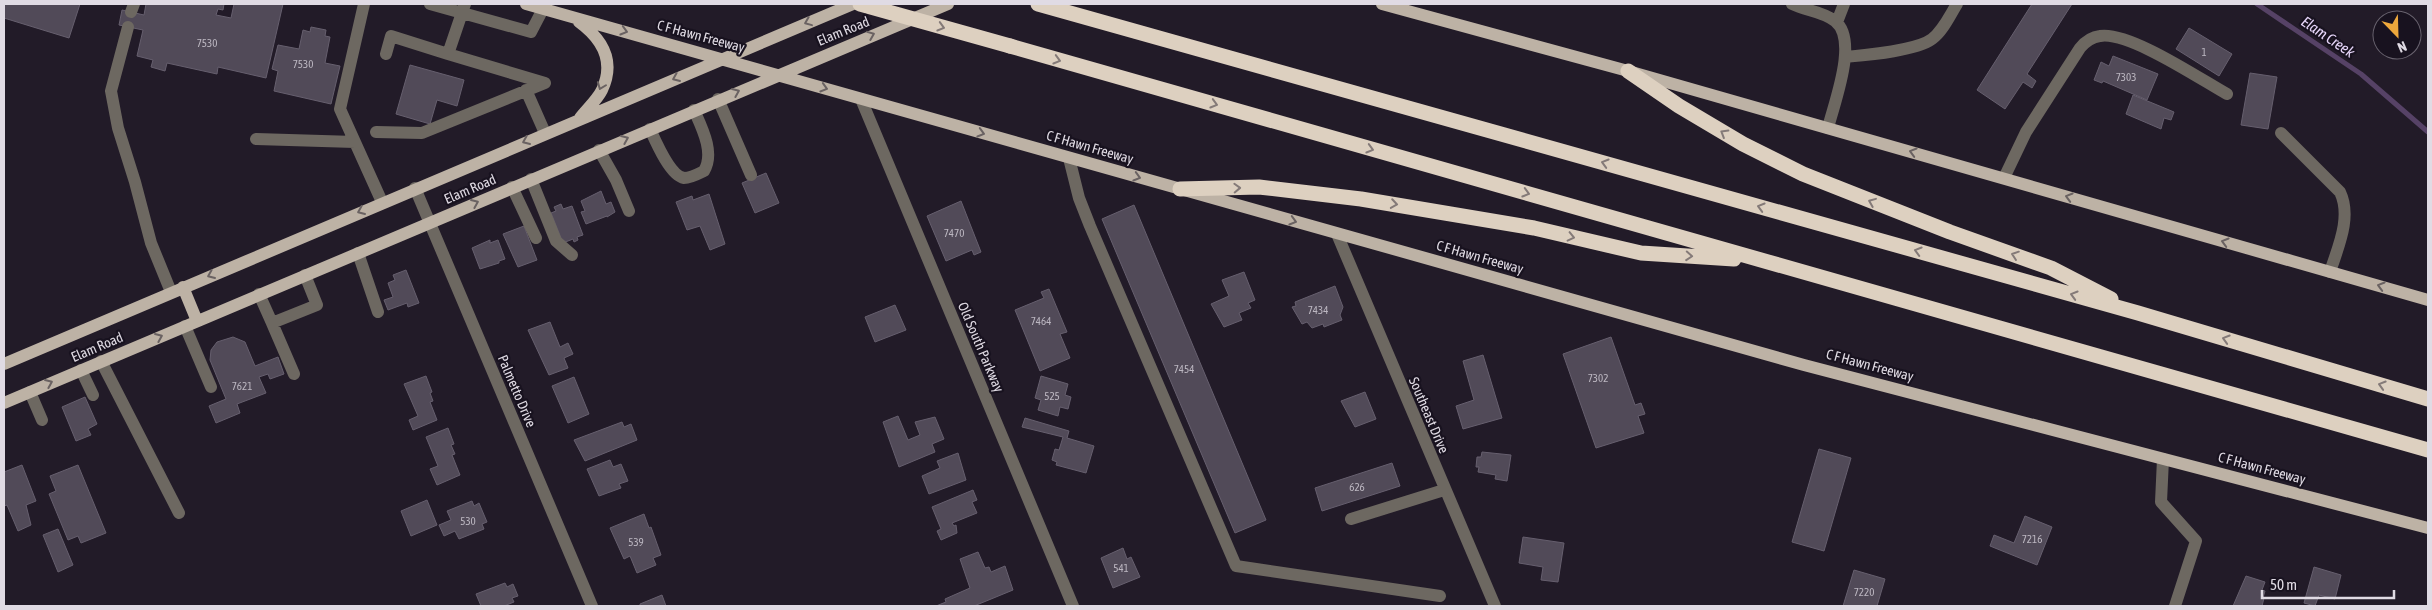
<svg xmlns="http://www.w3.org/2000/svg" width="2432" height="610" font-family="'Asap Condensed',sans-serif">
<rect width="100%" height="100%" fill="#221b28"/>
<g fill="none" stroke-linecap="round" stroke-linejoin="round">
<path stroke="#564266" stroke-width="5" d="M2257,4L2361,74L2428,132"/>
</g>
<path fill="#514a58" stroke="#665f6e" d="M4,4H80L69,38L4,18Z
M146,4H224L223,10L218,9L216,15L231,18L234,4H283L266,78L218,67L217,74L167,63L165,71L151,67L153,60L137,56L143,30L119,25L122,10L144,15Z
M2032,4H2072L2027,74L2036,81L2032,88L2023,82L2005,109L1977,90Z
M311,27L326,30L325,36L330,37L325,63L340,66L331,104L274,91L278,71L272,69L278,45L299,49L303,30L310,32Z
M2189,28L2232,54L2219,76L2176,49Z
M2113,56L2158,74L2147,100L2103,81L2102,83L2094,80L2101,62L2109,66Z
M410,65L464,80L457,106L437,100L430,124L396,114Z
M2250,73L2277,77L2268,129L2241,125Z
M2133,95L2174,112L2171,120L2164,118L2161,129L2126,114Z
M766,173L779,203L755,213L742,183Z
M601,191L606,204L611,202L615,212L607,217V216L586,224L581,212L585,211L581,201Z
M709,194L725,244L710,250L700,226L687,230L676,202L692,196L693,200Z
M961,201L981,252L974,255L972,250L946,261L927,216Z
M561,204L563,209L572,206L583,235L577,237L578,240L574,242L573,239L563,243L551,213L556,211L554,207Z
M1134,205L1266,520L1235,533L1102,219Z
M524,226L537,260L518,267L503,234Z
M490,240V243L498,240L505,259L499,261V263L480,269L472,248Z
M406,270L419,303L408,307L407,303L388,310L384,300L393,297L388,283L395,280L393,275Z
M1244,272L1255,300L1248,303L1251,308L1239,313L1242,320L1224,327L1211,304L1229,296L1222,280Z
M1335,286L1343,307L1340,315L1342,320L1324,327L1323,324L1312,328L1307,322L1302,324L1292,307L1296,306L1295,302Z
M1049,289L1067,332L1060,334L1070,358L1040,371L1015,310L1044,298L1041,292Z
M895,305L906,330L875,342L865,317Z
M550,322L560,347L568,343L573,354L564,358L568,368L549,375L528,330Z
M233,337L245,342L255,366L278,357L284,374L270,379L268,374L259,377L266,393L237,404L240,413L216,423L209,406L226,399L210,360L211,350L217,342Z
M1611,337L1635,405L1641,403L1645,414L1638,416L1644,433L1596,448L1563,354Z
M1483,355L1502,418L1463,429L1456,406L1474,400L1463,361Z
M426,376L432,392L430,393L433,401L430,402L437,420L413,430L409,420L418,416L404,384Z
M1041,376L1068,384L1065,395L1071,397L1068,409L1060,407L1058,416L1038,410L1041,400L1035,398Z
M574,377L589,414L568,423L552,386Z
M1365,392L1376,419L1355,427L1341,401Z
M85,397L97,424L88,429L91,435L76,441L62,407Z
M898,416L908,440L920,435L915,422L935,417L944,439L932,444L935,452L899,467L883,422Z
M1025,418L1069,431L1067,438L1094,446L1086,473L1056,465L1057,462L1052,460L1055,449L1059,450L1063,437L1022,427Z
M622,422L624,427L631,424L637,440L585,461L574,440Z
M448,428L454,444L451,445L455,454L452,455L460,475L437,485L430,469L438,466L426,437Z
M1819,449L1851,458L1824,551L1792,542Z
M1482,452L1511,455L1507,481L1495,479L1496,475L1478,472L1479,467H1476L1477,457H1481Z
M958,453L966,480L929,494L922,476L940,468L937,461Z
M610,460L613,467L621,464L628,481L619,484L621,488L599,496L587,469Z
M1392,463L1400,486L1322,511L1315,488Z
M22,465L36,501L26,505L31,525L18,531L7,505L4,506V472Z
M78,465L106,533L81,543L78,536L68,540L49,494L56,491L50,476Z
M973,490L977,500L972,502L977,513L952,523L954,526L956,525L957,533L941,540L937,531L941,529L932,507Z
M427,500L437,525L411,536L401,511Z
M472,501L474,506L479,503L487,522L482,524L484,529L459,539L455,531L444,536L439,525L451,520L447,511Z
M644,514L649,528L651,527L661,555L653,558L656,565L637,573L630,556L624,559L610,528Z
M2025,516L2052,527L2037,565L1990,546L1994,535L2014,543Z
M58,529L73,565L58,572L43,535Z
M1523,537L1564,543L1558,582L1541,580L1543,567L1519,563Z
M1123,548L1127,559L1131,557L1140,577L1113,588L1101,558Z
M978,552L985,568L989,567L991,572L1005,566L1013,590L974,606H936L946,602L945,599L970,588L960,559Z
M2314,567L2341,575L2335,599L2319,595L2315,606L2304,603Z
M1854,570L1885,579L1877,606H1843Z
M2246,576L2265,582L2262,590L2265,591L2263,598H2264L2262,606H2233Z
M505,583L507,587L513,584L518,596L512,598L514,602L504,606H481L476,594Z
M662,595L666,606H640V604Z"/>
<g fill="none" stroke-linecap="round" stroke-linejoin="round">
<path stroke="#6d6861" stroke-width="12" d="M364,4L340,109L382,202
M430,4L531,32L543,9
M1792,4C1806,11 1822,11 1835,21C1859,40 1834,103 1828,128
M131,12L134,4
M1837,22L1844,4
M128,27L111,91L118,128L135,182L151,243L171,292
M386,54L391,36L448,54L465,4
M1845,57C1866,55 1916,51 1932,39C1943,31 1950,15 1957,4
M526,90L545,133
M718,99L751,175
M861,99L1073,606
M650,129C655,140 670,176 684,178C691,178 698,174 704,171C715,153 702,128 694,110
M376,132L422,133L545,83L448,54
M2281,133L2340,192C2352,217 2338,247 2330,272
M256,139L355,142
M599,150L616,180L629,211
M1069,158L1079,198L1090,226L1236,566L1440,596
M2004,178L2026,132L2080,48C2085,42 2091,37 2100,36C2129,31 2200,79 2227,94
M531,179L556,241L572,255
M512,187L536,238
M415,188L592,606
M1337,234L1495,606
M358,253L378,312
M259,294L272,323L317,305L305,275
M272,323L294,374
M185,326L211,387
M101,361L179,513
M81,370L93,395
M30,392L42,420
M2163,459L2161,502L2196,541L2175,606
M1351,519L1444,490"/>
<path stroke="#bdb2a5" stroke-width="12" d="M526,4L1804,365L2428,528
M1382,4L1628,71L2428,300
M579,22C601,38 616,60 602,90C597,100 587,109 580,118
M183,287L197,321
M4,364L853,4
M4,403L948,4"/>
<path stroke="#ddd0c0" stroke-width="15" d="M1038,4L2138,313L2428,399
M1010,46L2428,450
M1628,71L1679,106L1743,144L1803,174L1950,232L2051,268L2111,299
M1180,189L1259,187L1361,199L1534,228L1641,253L1734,259"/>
<path stroke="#ddd0c0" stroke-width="15" d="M860,4L1010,46"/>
</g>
<defs><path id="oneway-chevron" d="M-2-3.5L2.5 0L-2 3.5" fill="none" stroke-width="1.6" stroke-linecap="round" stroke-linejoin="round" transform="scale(1.25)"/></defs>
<g stroke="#6a6262">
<use href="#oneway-chevron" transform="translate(808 22) rotate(158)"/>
<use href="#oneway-chevron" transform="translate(624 31) rotate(16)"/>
<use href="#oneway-chevron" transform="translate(871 35) rotate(-22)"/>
<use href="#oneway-chevron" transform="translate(676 78) rotate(157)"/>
<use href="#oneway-chevron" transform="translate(601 86) rotate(111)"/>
<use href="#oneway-chevron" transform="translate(824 88) rotate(17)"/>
<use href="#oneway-chevron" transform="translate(736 92) rotate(-23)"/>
<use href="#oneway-chevron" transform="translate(981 133) rotate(16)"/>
<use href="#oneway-chevron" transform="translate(625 139) rotate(-23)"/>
<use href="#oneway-chevron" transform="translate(526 141) rotate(157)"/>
<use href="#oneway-chevron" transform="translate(1913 152) rotate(-164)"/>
<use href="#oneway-chevron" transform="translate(1137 177) rotate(16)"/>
<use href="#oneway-chevron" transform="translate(2069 197) rotate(-164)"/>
<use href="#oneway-chevron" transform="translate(475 203) rotate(-23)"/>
<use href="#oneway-chevron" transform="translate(361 211) rotate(157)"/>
<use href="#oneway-chevron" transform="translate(1293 221) rotate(16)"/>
<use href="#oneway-chevron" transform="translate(2225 242) rotate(-164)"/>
<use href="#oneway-chevron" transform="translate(211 275) rotate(157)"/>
<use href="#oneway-chevron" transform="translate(2381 286) rotate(-164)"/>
<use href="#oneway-chevron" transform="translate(159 337) rotate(-23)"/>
<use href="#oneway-chevron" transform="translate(49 383) rotate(-23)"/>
</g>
<g stroke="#847a78">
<use href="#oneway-chevron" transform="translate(941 27) rotate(16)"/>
<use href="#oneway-chevron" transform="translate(1057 60) rotate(16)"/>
<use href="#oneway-chevron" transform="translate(1214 104) rotate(16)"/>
<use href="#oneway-chevron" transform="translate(1724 133) rotate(-149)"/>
<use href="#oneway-chevron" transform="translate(1370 149) rotate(16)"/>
<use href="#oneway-chevron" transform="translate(1605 163) rotate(-164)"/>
<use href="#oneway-chevron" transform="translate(1237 188) rotate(-2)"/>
<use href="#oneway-chevron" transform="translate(1526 193) rotate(16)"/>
<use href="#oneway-chevron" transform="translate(1872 202) rotate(-158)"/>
<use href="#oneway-chevron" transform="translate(1394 204) rotate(9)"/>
<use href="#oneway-chevron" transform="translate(1761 207) rotate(-164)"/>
<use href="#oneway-chevron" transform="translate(1571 237) rotate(13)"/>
<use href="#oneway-chevron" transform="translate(1918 251) rotate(-164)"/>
<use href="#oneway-chevron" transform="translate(2015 255) rotate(-161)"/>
<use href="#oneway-chevron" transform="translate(1689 256) rotate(4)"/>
<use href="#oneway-chevron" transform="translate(2074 295) rotate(-164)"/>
<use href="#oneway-chevron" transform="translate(2226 339) rotate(-163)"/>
<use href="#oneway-chevron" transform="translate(2382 385) rotate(-163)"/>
</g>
<g text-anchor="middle" stroke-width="4.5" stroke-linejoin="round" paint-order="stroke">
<g font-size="11" fill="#bcb7c1">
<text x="207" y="47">7530</text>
<text x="2204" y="56">1</text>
<text x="303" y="68">7530</text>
<text x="2126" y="81">7303</text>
<text x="954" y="237">7470</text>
<text x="1318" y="314">7434</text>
<text x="1041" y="325">7464</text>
<text x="1184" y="373">7454</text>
<text x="1598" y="382">7302</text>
<text x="242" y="390">7621</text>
<text x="1052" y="400">525</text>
<text x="1357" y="491">626</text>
<text x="468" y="525">530</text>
<text x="2032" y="543">7216</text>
<text x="636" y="546">539</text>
<text x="1121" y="572">541</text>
<text x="1864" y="596">7220</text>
</g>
<g font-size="14" fill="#e0dbe4" stroke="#18121f">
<text transform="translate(843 31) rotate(-22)" y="5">Elam Road</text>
<text transform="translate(701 36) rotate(15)" y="5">C F Hawn Freeway</text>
<text transform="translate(1090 147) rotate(16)" y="5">C F Hawn Freeway</text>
<text transform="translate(470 189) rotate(-23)" y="5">Elam Road</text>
<text transform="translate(1480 257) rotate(16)" y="5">C F Hawn Freeway</text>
<text transform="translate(97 347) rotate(-23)" y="5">Elam Road</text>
<text transform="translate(981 347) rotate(67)" y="5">Old South Parkway</text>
<text transform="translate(1870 365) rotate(15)" y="5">C F Hawn Freeway</text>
<text transform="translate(517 391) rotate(67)" y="5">Palmetto Drive</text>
<text transform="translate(1429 415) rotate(67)" y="5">Southeast Drive</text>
<text transform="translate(2262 468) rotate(15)" y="5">C F Hawn Freeway</text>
</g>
<g font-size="15" font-style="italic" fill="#e7d6fa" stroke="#18121f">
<text transform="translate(2328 37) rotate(34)" y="5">Elam Creek</text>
</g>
</g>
<rect width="2432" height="610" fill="none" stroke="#e0dbe4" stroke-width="10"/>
<g transform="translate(2397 35) rotate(157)"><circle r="24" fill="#18121f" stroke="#68626e"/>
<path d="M0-4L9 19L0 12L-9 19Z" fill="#eea83c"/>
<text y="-8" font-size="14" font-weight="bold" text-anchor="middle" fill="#e0dbe4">N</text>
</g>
<path d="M2262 590v8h132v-8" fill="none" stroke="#e0dbe4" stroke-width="2.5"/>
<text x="2270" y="590" font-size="15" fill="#e0dbe4" stroke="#18121f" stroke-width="4" paint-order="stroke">50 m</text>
</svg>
